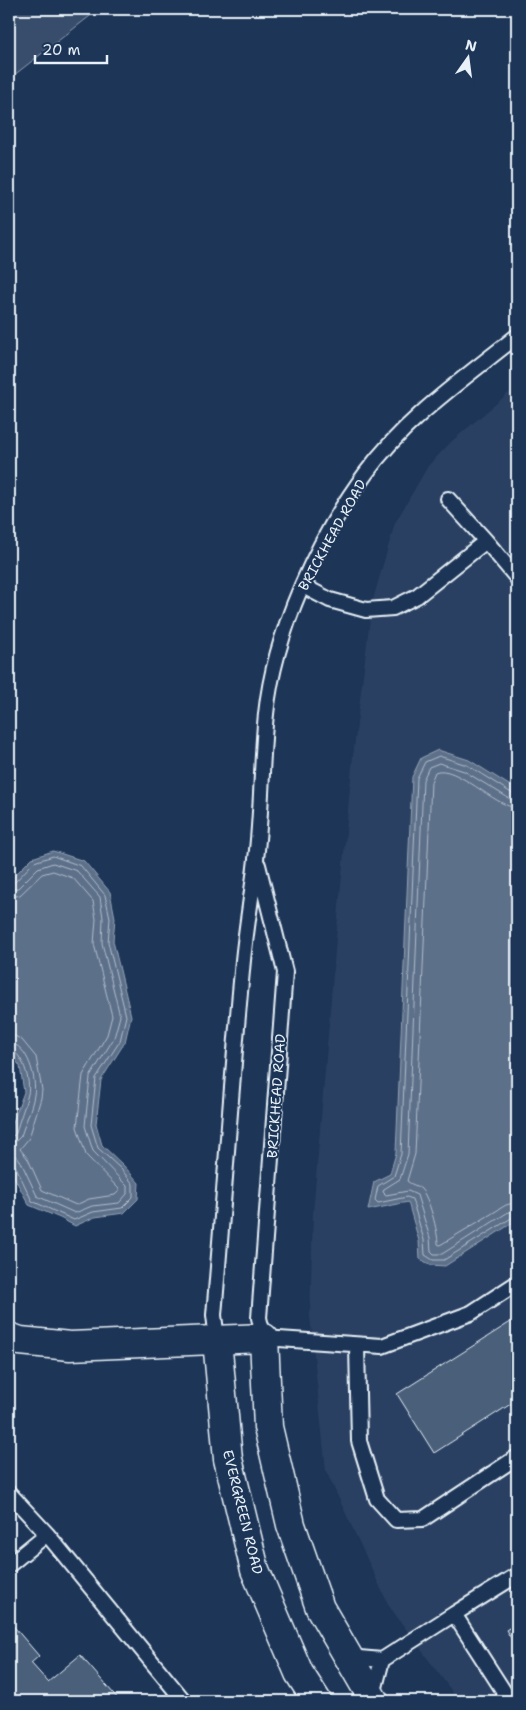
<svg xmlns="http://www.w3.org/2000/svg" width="526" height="1710" font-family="'Shantell Sans',sans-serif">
<rect width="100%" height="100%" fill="#1d3557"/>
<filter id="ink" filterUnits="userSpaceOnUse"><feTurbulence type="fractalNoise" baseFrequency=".02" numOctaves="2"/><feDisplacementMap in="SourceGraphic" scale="10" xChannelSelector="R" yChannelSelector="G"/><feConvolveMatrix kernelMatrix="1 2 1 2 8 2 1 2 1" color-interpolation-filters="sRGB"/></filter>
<g filter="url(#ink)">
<path fill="#2a4162" d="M517,386V1701H459L389,1606L326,1471L310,1316L313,1213L336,939L353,756L372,603L395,523L428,466L451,442Z"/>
<path fill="#374d6c" stroke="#909fb2" d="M9,9H99L9,79Z"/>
<path fill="#5d7089" stroke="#95a4b5" d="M438,750L469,760L517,790V1220L445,1266L431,1265L420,1259L419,1241L408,1202L368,1210L374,1182L390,1174L396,1153L412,777L421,758Z
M53,851L84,861L110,892L115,918L113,941L131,1016L125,1042L101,1080L96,1124L102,1145L124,1166L139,1183L138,1199L124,1213L95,1217L75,1226L60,1218L29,1205L12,1173L9,1156V1142L13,1122L24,1092L20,1066L9,1052V881L32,858Z"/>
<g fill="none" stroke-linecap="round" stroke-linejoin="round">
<path stroke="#b0bdcc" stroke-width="1" d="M517,794H513L467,765L439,756L425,762L417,778L401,1154L394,1176L378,1186L375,1200L378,1203L407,1197L412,1199L424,1240L425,1255L433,1260H444L513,1217L517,1216
M517,800L510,799L464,771L439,763L429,767L423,780L408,1154L400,1179L384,1189L383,1192L386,1195L408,1191L417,1195L430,1238L431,1251L434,1254H442L510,1211L517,1210
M517,808C495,807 455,763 435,772L431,782L415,1154L407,1181C411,1185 417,1185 421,1189C429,1197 438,1232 438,1244L440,1245L506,1205L517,1202
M9,884L14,883L34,862L53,856L81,866L105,895L110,918L108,942L126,1016L120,1041L96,1078L91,1125L98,1148L121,1169L133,1184V1197L122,1208L93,1212L74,1220L32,1201L15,1165L9,1162
M9,890L18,888L38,868L53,863L77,871L100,897L103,918L102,943L120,1016L114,1038L90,1077L85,1126L93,1151L127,1186V1194L119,1203L92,1206L75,1213L37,1196L20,1160L15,1156L9,1155
M9,898L20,895L42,874L53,871L73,878L93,901L96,919L94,944L112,1016L107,1035L83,1075L77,1127L86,1155L119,1189V1191L115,1195L89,1199L76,1205L42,1190L28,1159L20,1149L29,1138L41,1098L42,1090L36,1057L22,1040L15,1036H9
M9,1043C28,1044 37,1079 34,1095C32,1108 25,1123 21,1136L16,1141L9,1143
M9,1050C23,1051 31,1082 28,1094C25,1107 19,1120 16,1133L13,1136H9"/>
</g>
<path fill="#495e7a" stroke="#e8f1f8" d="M517,1318V1400L434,1453L397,1394Z
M9,1621L39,1656L31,1663L48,1682L80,1655L120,1701H9Z
M517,1623V1648L506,1630Z"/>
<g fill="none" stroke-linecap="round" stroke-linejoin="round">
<defs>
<path id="service" d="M448,499L486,541
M303,586L330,600L366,610L393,608L417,596L486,541L517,578
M258,865L285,972L259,1318L264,1338L382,1346L471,1313L517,1283
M217,1340L214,1315C224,1200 231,1086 242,971C245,934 252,896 256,859C262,811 261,762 266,714C274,634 318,537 366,473C406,418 465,378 517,336
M357,1345L359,1441L377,1499L396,1520L423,1519L517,1457
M9,1493L47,1534
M9,1565L47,1534L184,1701
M348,1657L382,1660L454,1614
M373,1695L382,1660
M510,1701L454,1614L517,1575"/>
<path id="minor" d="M9,1337L20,1341L70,1346L264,1338L268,1427L291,1525L320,1608L374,1701
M217,1340L228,1459L255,1570L299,1673L317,1701"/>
</defs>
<use href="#service" stroke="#e8f1f8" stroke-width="18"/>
<use href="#minor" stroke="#e8f1f8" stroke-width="31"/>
<use href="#service" stroke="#1d3557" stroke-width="14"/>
<use href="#minor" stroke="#1d3557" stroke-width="28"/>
</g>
</g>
<g text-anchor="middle" stroke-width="4" stroke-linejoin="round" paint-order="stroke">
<g font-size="14" fill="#e8f1f8" stroke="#1d3557">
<text transform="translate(332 535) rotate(-61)" y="5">BRICKHEAD ROAD</text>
<text transform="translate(276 1096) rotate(-86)" y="5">BRICKHEAD ROAD</text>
<text transform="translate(243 1512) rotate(76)" y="5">EVERGREEN ROAD</text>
</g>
</g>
<rect width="526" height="1710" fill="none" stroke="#1d3557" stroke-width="30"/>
<rect x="15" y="15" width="496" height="1680" fill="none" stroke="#e8f1f8" stroke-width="2" filter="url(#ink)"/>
<g transform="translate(468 58) rotate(14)" stroke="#1d3557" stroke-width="4" paint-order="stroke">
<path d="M0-4L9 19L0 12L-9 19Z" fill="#e8f1f8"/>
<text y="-8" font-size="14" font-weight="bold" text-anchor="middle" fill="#e8f1f8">N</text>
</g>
<path d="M35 55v8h72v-8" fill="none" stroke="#e8f1f8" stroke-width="2.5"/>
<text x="42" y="55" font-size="15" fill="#e8f1f8" stroke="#1d3557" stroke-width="4" paint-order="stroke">20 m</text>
</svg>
